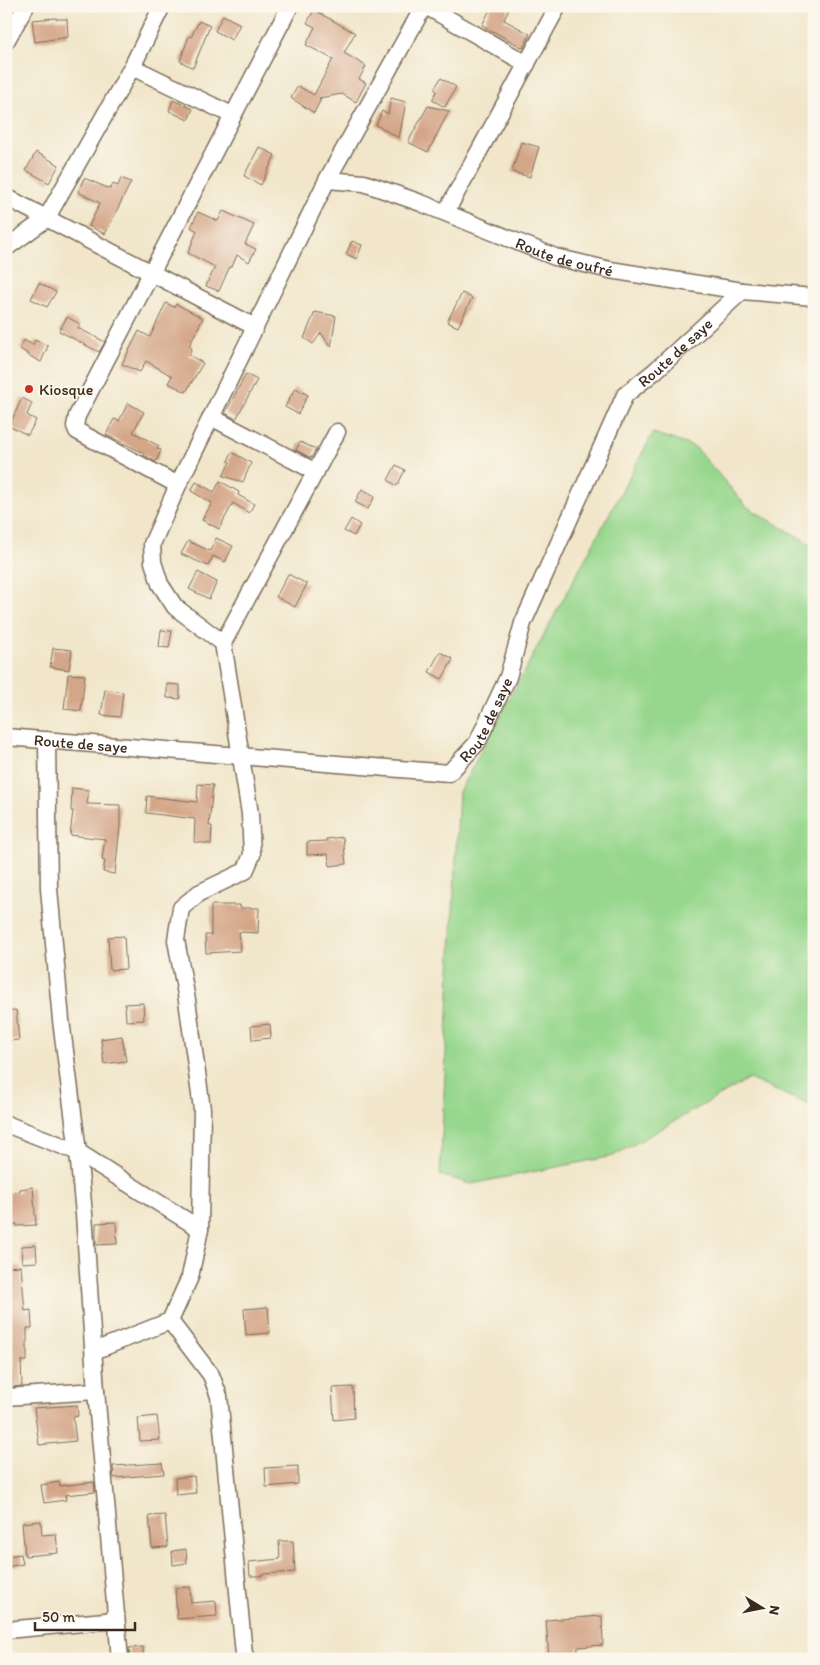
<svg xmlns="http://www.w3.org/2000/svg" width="820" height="1665" font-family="Itim,sans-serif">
<rect width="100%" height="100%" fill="#fbf7ec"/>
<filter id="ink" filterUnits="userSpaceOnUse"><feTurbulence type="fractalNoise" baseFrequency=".02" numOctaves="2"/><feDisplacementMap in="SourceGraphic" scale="10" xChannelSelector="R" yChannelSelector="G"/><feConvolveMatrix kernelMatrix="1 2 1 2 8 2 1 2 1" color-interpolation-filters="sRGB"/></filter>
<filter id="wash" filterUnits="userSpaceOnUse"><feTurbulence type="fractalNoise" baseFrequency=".0096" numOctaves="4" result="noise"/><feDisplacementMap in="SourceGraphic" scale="20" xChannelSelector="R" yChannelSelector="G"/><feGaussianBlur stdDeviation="1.12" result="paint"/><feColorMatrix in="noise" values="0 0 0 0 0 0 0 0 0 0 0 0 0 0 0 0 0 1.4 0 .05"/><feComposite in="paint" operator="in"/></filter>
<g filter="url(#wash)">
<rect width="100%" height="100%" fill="#f1e6ca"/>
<path fill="#97d78d" stroke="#698056" d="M653,433L695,447L747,507L814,546V1107L749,1079L613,1156L471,1184L440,1175L459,792Z"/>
<g id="blocks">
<path fill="#d4a688" d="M492,6H510L504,20L530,34L523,48L482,25Z
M314,10L355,33L344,53L366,66L359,79L366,83L356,102L342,94L319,98L321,99L314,113L291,98L298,86L314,95L333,59L306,45L315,27L307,23Z
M223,15L240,24L232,40L215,31Z
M56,18V19H67L68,37L35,42L32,20Z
M199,21L210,26L193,68L180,61L189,36L191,37Z
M441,78L456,87L445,107L432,100L437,91L434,89Z
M391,98L406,102L399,138L376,125L382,111L388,114Z
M173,100L193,109L188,120L169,111Z
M428,106L449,111L428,152L408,142Z
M521,142L539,147L530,177L512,172Z
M259,147L275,155L261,185L244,176Z
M36,152L59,165L49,183L26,170Z
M84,178L110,189L113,184L118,186L121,178L131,182L105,234L89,226L100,203L78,192Z
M223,211L254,225L245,244L256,249L249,262L237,255L232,267L230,266L219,291L206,286L215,267L188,253L197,231L191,227L198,212L218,221Z
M352,241L362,245L357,259L346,254Z
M39,283L56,292L47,307L31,299Z
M462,293L472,298L458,327L447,322Z
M166,303L174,307L176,304L203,318L189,346L192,348L189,355L203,363L186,392L168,383L172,376L146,361L140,372L122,364L139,331L150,337Z
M315,312L336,316L331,347L321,333L313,344L304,338Z
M67,317L80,324L78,328L105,342L99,352L59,331Z
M24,340L33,345L35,340L48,346L41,362L28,355V354L20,349Z
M246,374L257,380L236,419L225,413Z
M295,388L308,395L298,414L285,407Z
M22,398L32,403L27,415L36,420L28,435L9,426Z
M128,403L144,412L133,432L159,446L157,449L161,450L156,462L144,455V453L106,435L114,419L119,421Z
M300,442L316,449L311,458L296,450Z
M232,452L251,463L243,482L223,476L230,462L228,461Z
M396,465L405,470L397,486L388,480Z
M220,481L239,492L238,495L254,504L249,513L233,503L219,529L202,520L212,503L191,491L196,482L214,492Z
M362,489L375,496L368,509L355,502Z
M351,519L360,525L354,536L344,531Z
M216,538L233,546L225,562L213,556L208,566L181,554L188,541L210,551Z
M198,572L217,582L209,599L189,589Z
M288,574L307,584L295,607L276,597Z
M161,630L172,631L169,648L159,647Z
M53,648L72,650L69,670L50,667Z
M440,652L453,659L442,679L429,672Z
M68,674L85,675L81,711L64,709Z
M167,684L180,685V699L167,698Z
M105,689L123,692L120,717L101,715Z
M198,784L213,785L209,826H212L211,844L194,842L195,819L146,813L147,796L197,802Z
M72,788L89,790L87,804L120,805V826L115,874L103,872L105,861L102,860L105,839L70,835L73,811H71Z
M343,837L346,864L330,866L328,854L307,855V842L327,841L326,839Z
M211,905H240V908H259L258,933L239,932L241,951L206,953L205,935H211Z
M124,936L126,969L110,970L108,937Z
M143,1003L144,1020L126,1021L125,1004Z
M16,1010L19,1040L6,1041V1011Z
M270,1024L271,1038L252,1040L251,1026Z
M122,1036L126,1061L104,1064L101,1039Z
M33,1187L36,1225L17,1226V1224L6,1225V1193L20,1192V1189Z
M116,1222L117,1244L96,1245V1223Z
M36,1245L37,1262L22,1263L21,1246Z
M21,1266L25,1311L31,1310L32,1328H27V1361H21L22,1386L12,1387L11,1361H10V1330H6V1267Z
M268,1307L270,1333L246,1335L244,1309Z
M353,1387L354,1418L334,1420L332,1388Z
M77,1405L78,1416L73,1417L76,1441L39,1445L34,1408Z
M157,1416L160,1440L140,1441L138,1418Z
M162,1463L164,1474L114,1478L113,1466Z
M298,1466V1484L266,1487L265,1468Z
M194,1476L196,1493L176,1495L175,1478Z
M59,1482L60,1486L94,1482L95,1492L65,1495L66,1500L44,1503L41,1485Z
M165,1515L168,1547L152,1548L149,1516Z
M41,1521L42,1535L56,1534L58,1553L25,1556L22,1523Z
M279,1541H293L295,1572L262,1574V1576H250L249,1562L280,1559Z
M186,1549L187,1563L173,1565L172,1551Z
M21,1554L23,1564L6,1567V1556Z
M190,1587L191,1603L216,1601L217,1616L177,1619L175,1588Z
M602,1616L603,1645L578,1647L577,1659H549L546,1620Z
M143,1647V1657L130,1658L129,1648Z"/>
</g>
</g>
<g filter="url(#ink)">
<use href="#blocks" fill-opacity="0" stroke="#7b6c5a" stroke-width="1"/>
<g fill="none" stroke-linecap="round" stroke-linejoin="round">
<defs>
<g id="street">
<path d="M426,6L527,64"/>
<path d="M6,41L26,6"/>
<path d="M132,67L232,115"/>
<path id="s1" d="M327,180L364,183L421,203L555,257L610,270L742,291L814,297"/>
<path d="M6,197L255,327"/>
<path d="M446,212L558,6"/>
<path d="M6,248L46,219L132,67L162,6"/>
<path d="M211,417L316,472"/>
<path d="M178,485L77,431L75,426L77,416C149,280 218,142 290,6"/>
<path d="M223,643L175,607L160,584L153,562L152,544L178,485L327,180L424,6"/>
<path id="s2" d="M6,737L449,773L477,743L508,677L523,623L625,395L655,371L742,291"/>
<path d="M47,740L49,889L61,1020L78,1152L84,1214L96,1391L120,1659"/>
<path d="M6,1124L78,1152L200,1229"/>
<path d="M170,1321L211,1375L219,1396L244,1654L247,1659"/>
<path d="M94,1351L170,1321L190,1277L200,1229L202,1109L187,1000L176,940L181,908L199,893L245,871L252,855L250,814L223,643L337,432"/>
<path d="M6,1397L96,1391"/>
<path d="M6,1630L116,1620"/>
</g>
</defs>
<use href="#street" stroke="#7b6c5a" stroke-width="19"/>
<use href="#street" stroke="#fff" stroke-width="16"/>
</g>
</g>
<circle fill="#c8321e" stroke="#fbf7ec" stroke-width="2" cx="29" cy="389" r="5"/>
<g text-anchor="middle" stroke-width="4" stroke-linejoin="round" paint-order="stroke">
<g font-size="16" fill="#3b2a1e" stroke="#fbf7ec">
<text dy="6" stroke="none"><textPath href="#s1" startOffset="251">Route de oufré</textPath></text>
<text dy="6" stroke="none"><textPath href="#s2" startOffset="930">Route de saye</textPath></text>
<text dy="6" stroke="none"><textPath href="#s2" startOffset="510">Route de saye</textPath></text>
<text dy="6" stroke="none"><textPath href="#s2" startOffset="75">Route de saye</textPath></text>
</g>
<g font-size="16" fill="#3b2a1e" stroke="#fbf7ec" text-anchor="start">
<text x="39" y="395">Kiosque</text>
</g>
</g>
<rect width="820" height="1665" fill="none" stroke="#fbf7ec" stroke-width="25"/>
<g transform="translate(762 1608) rotate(100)" stroke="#fbf7ec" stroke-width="4" paint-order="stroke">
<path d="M0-4L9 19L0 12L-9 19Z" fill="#3b2a1e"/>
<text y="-8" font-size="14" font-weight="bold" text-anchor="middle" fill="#3b2a1e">N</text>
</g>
<path d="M35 1622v8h100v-8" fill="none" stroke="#3b2a1e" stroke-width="2.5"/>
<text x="42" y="1622" font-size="15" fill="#3b2a1e" stroke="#fbf7ec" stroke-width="4" paint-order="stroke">50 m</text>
</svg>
